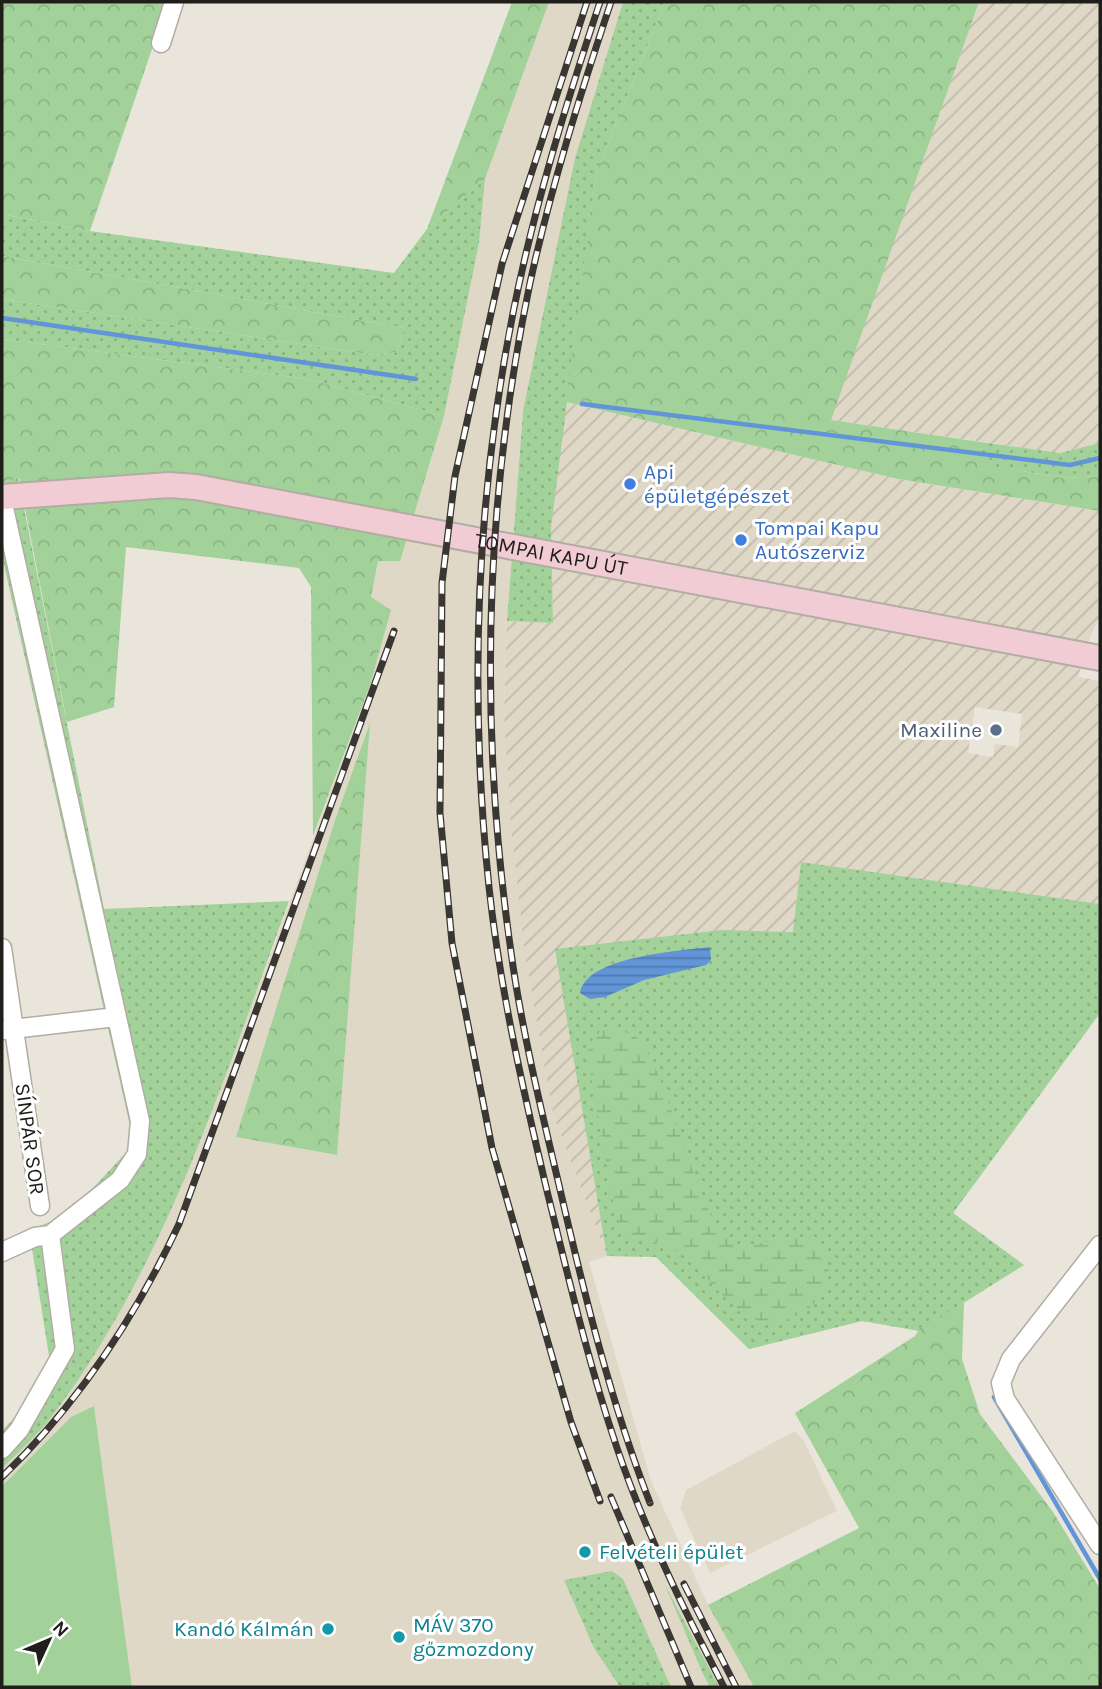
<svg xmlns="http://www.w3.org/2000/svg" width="1102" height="1689" font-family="Karla,sans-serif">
<defs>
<pattern id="industrial-furrows" width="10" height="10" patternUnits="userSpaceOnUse" patternTransform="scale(1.75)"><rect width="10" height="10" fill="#e0d8c7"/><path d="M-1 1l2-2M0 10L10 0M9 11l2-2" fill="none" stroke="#c0b9aa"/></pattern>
<pattern id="grass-dots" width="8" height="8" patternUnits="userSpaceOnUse" patternTransform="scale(1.75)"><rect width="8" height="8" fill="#a2d29a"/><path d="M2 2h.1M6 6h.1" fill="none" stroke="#8bb484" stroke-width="1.8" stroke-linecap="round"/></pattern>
<pattern id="forest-crowns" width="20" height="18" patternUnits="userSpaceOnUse" patternTransform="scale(1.75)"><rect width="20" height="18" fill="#a2d29a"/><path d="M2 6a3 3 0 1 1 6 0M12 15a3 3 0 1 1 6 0" fill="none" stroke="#8bb484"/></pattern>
<pattern id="wetland-marsh" width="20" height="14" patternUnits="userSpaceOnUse" patternTransform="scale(1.75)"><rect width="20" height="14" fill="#a2d29a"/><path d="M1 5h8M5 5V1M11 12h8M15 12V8" fill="none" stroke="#8bb484"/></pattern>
<pattern id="water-rules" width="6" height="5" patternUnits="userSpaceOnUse" patternTransform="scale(1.75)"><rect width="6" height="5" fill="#6195d7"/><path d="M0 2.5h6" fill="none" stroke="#5079ae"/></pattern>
</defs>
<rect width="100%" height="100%" fill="#eae5db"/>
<path fill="#e0d8c7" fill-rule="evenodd" d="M549,2H623L575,158L523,411L507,621L504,717L553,1114L607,1256L589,1262L651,1481L708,1605L754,1687H132L94,1406L71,1417L2,1486V1469L52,1417L99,1345L155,1243L210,1118L370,685L371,597L378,561L400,560L444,416L479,243L485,179ZM369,727L336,1155L237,1137L334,823Z
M795,1431L804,1441L837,1511L710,1573L680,1508L686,1490Z"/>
<path fill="url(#industrial-furrows)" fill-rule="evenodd" d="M979,2H1100V443L1060,453L830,420Z
M566,402L898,479L1100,511V617L1091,635L1078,677L1100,681V1013L953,1213L1024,1265L920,1328L862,1321L749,1349L656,1257L607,1256L553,1114L525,954L512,836L504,717L507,621L553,623L550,528ZM975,707L1022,714L1018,747L995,744L993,757L968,753Z"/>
<path fill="url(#grass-dots)" d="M623,2H665L596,174L551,528L553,623L507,621L523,411L575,158Z
M485,179L479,243L444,416L307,379L2,339V299L374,355L397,352L404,328L2,256V214L90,231L394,273L427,229Z
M981,442L1060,453L1100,443V476L1064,478L979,464Z
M18,478L104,909L289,901C225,1076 166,1265 53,1415C39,1434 19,1451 2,1469V1431L23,1408L50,1362L29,1230L68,1215L134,1144L2,556V482Z
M801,862L1100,904V1013L953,1213L1024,1265L919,1331L862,1321L749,1349L656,1257L607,1256L555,949L721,930L793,932Z
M612,1571L623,1579L671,1687H620L594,1648L564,1580Z
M665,1585L719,1687H710L703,1674Z"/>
<path fill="url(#forest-crowns)" d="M2,2H168L90,231L2,214Z
M512,2H549L485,179L427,229Z
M665,2H979L831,420L981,442L980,464L1064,478L1100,476V511L898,479L566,402L596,174Z
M2,256L404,328L397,352L374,355L2,299Z
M2,339L307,379L444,416L400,561H378L371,597L391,610L370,685L313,836L311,587L299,568L126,547L114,707L67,722L19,478L2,482Z
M370,723L337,1155L236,1137L334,823Z
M964,1303L962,1359L980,1414L1053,1512L1100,1589V1687H754L708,1605L859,1528L795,1413L915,1336L920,1328Z"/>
<path fill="url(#wetland-marsh)" d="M604,1028C613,1030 627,1031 635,1036C662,1056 692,1191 720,1230C725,1237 733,1244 741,1245C765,1248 808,1221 825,1254C830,1264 830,1274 825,1284C820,1296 814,1306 802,1313C741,1347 720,1278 677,1251C661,1241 644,1241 626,1240L618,1229L587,1054L593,1038Z"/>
<path fill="#a2d29a" d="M94,1406L132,1687H2V1486L71,1417Z"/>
<path fill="url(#water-rules)" d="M710,947L711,960L706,965L644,980L605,997L590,999L580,993C586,956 680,951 710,947Z"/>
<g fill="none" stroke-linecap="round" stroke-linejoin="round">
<path stroke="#6195d7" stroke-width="4.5" d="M2,318L416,379
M582,404L1070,465L1100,458
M994,1397L1100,1579"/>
<defs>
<path id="street" d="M161,43L174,2
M2,499L140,1121L137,1154L120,1180L50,1235L35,1237L2,1252
M2,948L40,1206
M4,1030L116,1017
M1100,1245L1011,1359L1001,1383L1005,1399L1100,1545
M2,1449L19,1430L65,1349L50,1235"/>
<g id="secondary">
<path id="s1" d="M2,497L169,485L196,487L1100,658"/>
</g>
</defs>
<use href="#street" stroke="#b2ada3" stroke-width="21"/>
<use href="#secondary" stroke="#b2ada3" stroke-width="28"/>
<use href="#street" stroke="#fff" stroke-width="18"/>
<use href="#secondary" stroke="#f2ccd5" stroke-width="24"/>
<defs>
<path id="rail" d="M587,2L502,264L455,476L442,583L440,813L452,943L492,1148L571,1422L600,1501
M600,2C566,104 534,207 513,313C476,501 469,696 489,887C500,990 524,1094 548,1195C569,1280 589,1365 617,1448C645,1531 684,1610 724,1687
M611,2C580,95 551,187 530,283C483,508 479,739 513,966C524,1039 542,1113 559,1185C584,1293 610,1400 650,1503
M2,1477C77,1405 135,1318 179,1224L394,631
M611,1497L691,1687
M684,1584L736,1687"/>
</defs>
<use href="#rail" stroke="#3a3733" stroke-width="7"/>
<use href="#rail" stroke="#fff" stroke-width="4.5" stroke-dasharray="13" stroke-linecap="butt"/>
</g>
<g fill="#3f7fe0" stroke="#fff" stroke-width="2.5">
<circle cx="630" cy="484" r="7"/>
<circle cx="741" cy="540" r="7"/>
</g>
<circle fill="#5c6f8a" stroke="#fff" stroke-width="2.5" cx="996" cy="730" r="7"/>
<g fill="#0f9aa8" stroke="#fff" stroke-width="2.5">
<circle cx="585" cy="1552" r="7"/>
<circle cx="328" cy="1629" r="7"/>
<circle cx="399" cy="1637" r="7"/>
</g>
<g text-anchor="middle" stroke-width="6" stroke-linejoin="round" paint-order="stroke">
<g font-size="21" fill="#366cbe" stroke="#fff" text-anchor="start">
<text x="644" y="479">Api<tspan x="644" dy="24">épületgépészet</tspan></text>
<text x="755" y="535">Tompai Kapu<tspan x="755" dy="24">Autószerviz</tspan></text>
</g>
<g font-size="21" fill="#201e1a" stroke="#fff">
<text dy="7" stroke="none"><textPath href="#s1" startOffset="556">TOMPAI KAPU ÚT</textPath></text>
<text transform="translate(30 1139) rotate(82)" y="7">SÍNPÁR SOR</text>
</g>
<g font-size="21" fill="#4e5e75" stroke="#fff" text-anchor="end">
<text x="982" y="737">Maxiline</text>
</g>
<g font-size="21" fill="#0d838f" stroke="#fff" text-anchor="start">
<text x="599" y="1559">Felvételi épület</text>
<text x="413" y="1632">MÁV 370<tspan x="413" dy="24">gőzmozdony</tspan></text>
<text x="314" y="1636" text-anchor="end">Kandó Kálmán</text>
</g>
</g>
<rect width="1102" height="1689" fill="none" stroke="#201e1a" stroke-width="7"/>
<g transform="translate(49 1640) rotate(46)" stroke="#ffffff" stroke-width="5" paint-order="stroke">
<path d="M0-5L12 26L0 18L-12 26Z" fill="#201e1a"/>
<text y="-10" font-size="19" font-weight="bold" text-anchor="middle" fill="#201e1a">N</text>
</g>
</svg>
